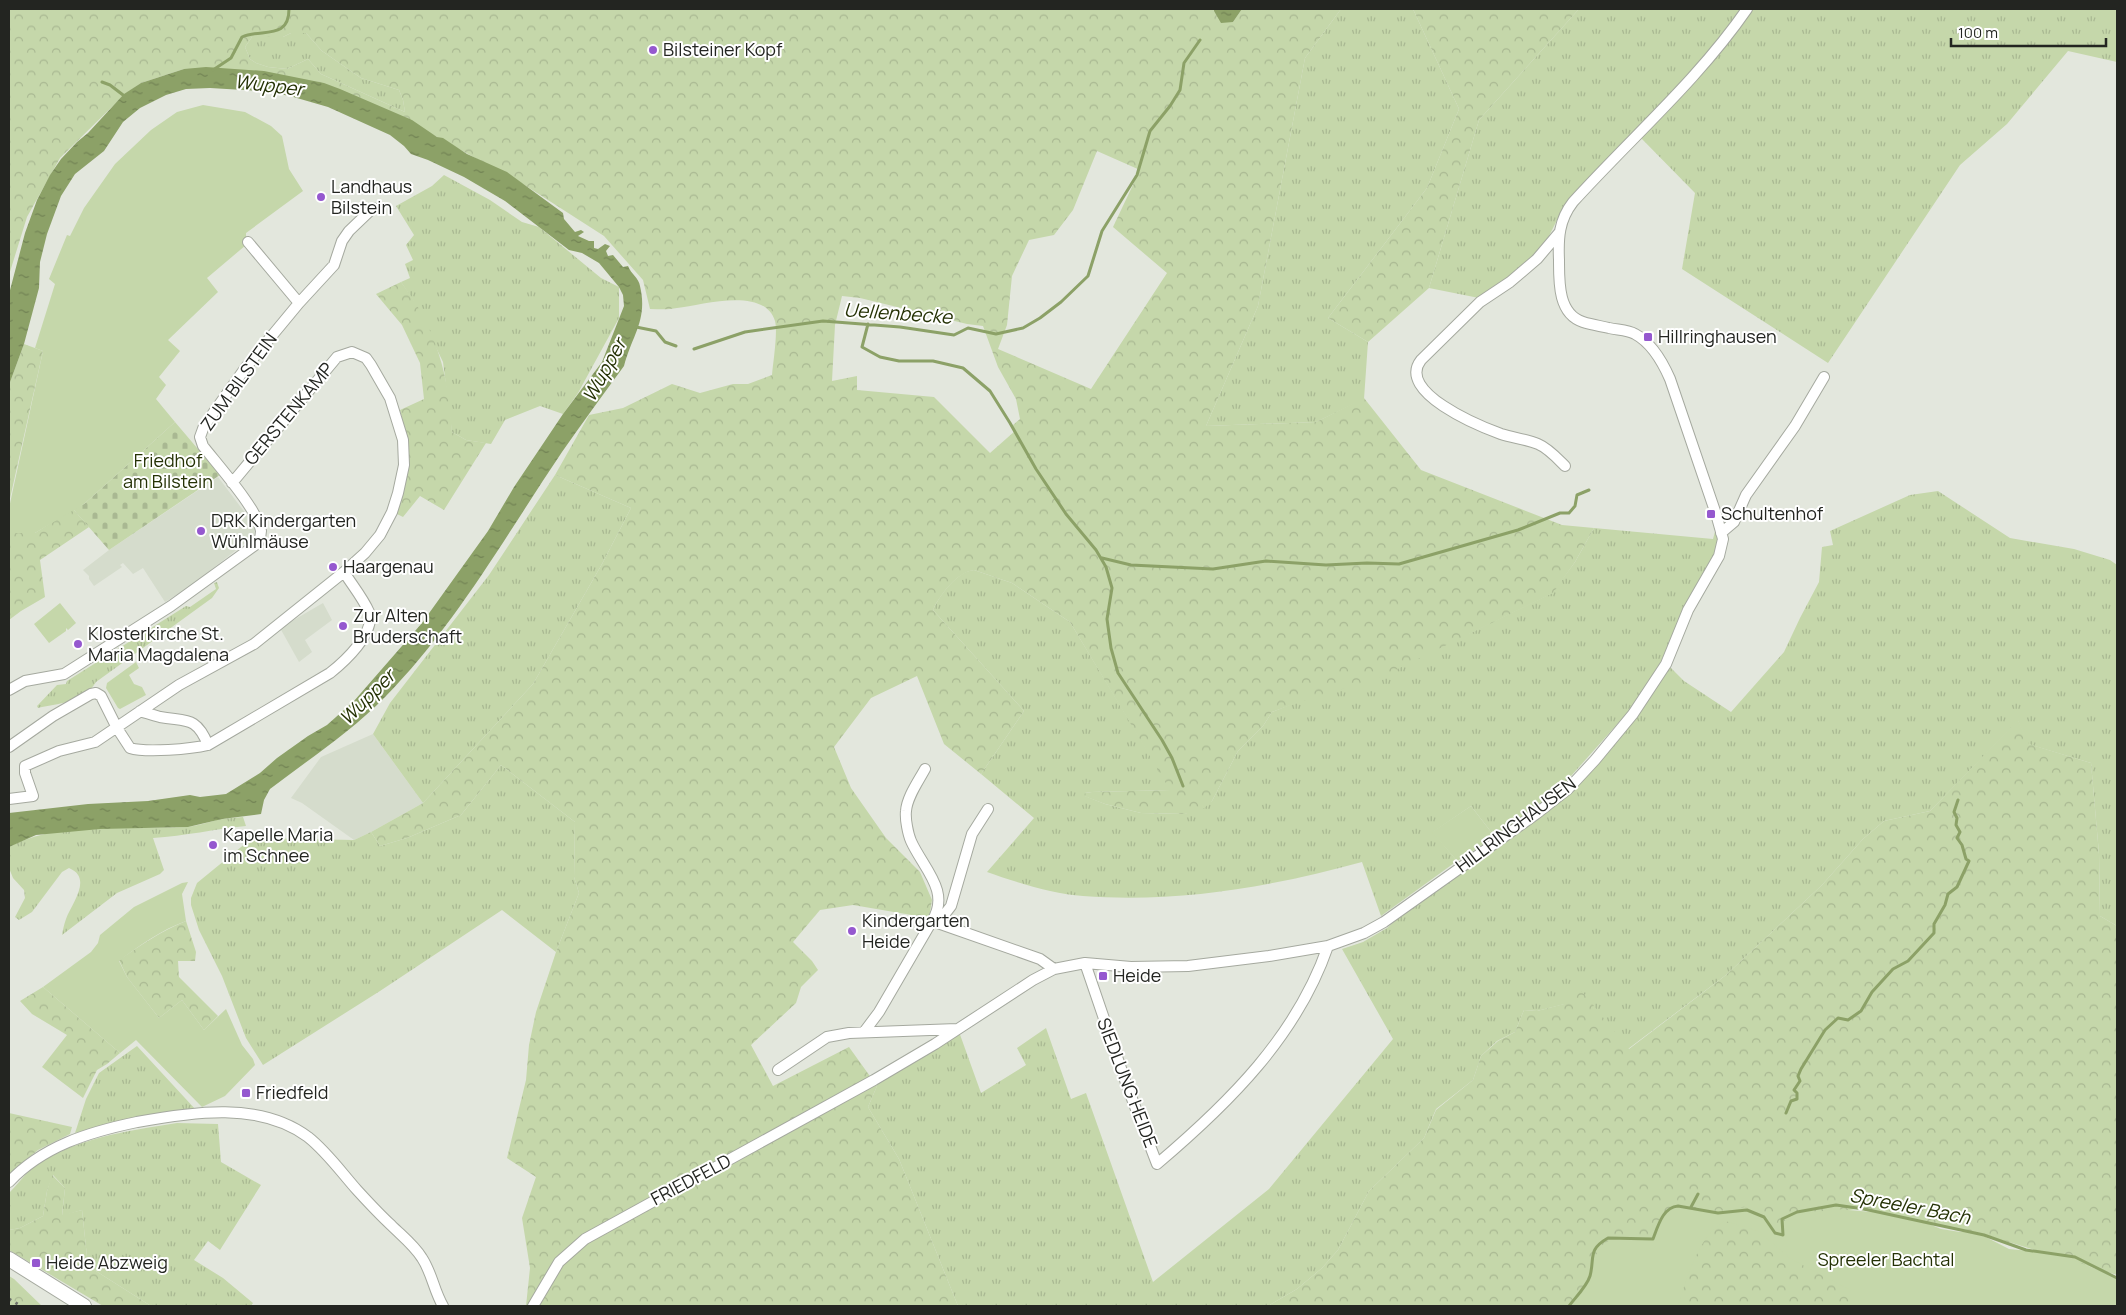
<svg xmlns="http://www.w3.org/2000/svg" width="2126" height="1315" font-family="Manrope,sans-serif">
<defs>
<pattern id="grass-tufts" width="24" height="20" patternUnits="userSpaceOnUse" patternTransform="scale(1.25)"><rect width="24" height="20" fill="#c5d7aa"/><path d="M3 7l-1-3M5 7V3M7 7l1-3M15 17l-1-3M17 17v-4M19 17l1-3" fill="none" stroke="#a9b892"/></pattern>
<pattern id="forest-crowns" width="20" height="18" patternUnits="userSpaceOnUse" patternTransform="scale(1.25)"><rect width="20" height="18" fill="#c5d7aa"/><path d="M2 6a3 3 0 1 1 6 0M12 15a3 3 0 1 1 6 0" fill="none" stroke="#a9b892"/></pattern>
<pattern id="cemetery-stones" width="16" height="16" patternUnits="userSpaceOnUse" patternTransform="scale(1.25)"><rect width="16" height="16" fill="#c5d7aa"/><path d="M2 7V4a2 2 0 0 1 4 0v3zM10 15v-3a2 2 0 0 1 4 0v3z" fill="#a9b892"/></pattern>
<pattern id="water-ripples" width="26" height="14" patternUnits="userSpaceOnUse" patternTransform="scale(1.25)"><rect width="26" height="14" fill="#8ca167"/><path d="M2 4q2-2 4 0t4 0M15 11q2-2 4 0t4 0" fill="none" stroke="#728354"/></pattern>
</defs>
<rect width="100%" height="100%" fill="#e3e7dd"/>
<path fill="#d5dccc" d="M218,477L252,522L255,528L254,535L250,539L192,585L165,602L143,568L133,574L123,563L120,565L122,567L94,586L89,579V576L83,570L109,550Z
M323,603L332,620L305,640L312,652L299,662L280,628Z
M373,734L423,803L371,832L354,840L302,803L291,798L321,757Z"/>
<path fill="url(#grass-tufts)" d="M1341,9H1413L1459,109L1427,188L1328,318L1368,342L1364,399L1316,422L1206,426L1258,306L1305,58Z
M1579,9H1742L1729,29L1689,76L1560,214L1549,236L1535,257L1479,298L1429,288L1479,120Z
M1751,9H2117V62L2068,51L2007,124L1960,165L1828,363L1682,269L1695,193L1641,138Z
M291,33H306L322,51L361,78L399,90L403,100L405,112L321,74L308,59L287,69L268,67L256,63L250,59L245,47L252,37H283Z
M444,175L490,200L522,222L539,227L601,278L619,287V318L578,393L563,414L540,406L505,420L491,444L466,440L452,432L443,362L413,300L401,282L410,278L405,264L413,260L406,245L414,235L396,206L432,186Z
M555,475L631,508L602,564L533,684L423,803L373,734L390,703L489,575Z
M1938,491L2010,538L2074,549L2110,560L2117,565V926L2100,916L2099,854L2091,763L2028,744L2018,721L1930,811L1884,821L1863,839L1822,885L1726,975L1628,1049L1565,1004L1537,1011L1524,1010L1515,1032L1497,1041L1481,1056L1473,1080L1436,1109L1424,1138L1369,1191L1338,1250L1322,1268L1297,1289L1268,1306H958L899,1159L868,1107L877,1086L874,1080L958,1029L981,1093L1026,1065L1017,1048L1046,1028L1071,1099L1086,1093L1153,1282L1269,1189L1393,1039L1342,949L1363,942L1387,928L1415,903L1541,817L1573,791L1600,761L1669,666L1684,681L1731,712L1784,652L1800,618L1819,582L1822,547L1833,545L1830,531L1910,495Z
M1594,528L1713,539L1716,528L1718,537L1716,554L1683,611L1659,666L1628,712L1563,785L1533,810L1495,837L1471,806L1433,832L1457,861L1381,916L1362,862C1271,887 1178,903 1083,896C1053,894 1015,882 987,872L1034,818L981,774L1024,711L933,610C939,596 957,571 974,570L1012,583L1070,622L1171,790L1092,792L1085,793V796L1105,804L1141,813L1185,814L1212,801L1238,751L1263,726L1272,712L1470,633L1552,593L1575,562Z
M217,582L219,588L212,598L96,682C83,703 60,703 38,708L37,706L57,685L66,684L67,681L186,606L190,607L216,589L214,583Z
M501,765L575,822L574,877L579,893L556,952L502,910L380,991L263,1065L246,1038L222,976L199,930L191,905V898L197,883L252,838L354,840L371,832L380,846L407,838L461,815Z
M243,817L246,826C215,829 185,836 153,838L164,870L160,874L117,893L62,935C63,930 64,924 66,919C72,903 93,878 69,868L62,872L32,912L19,920L15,917L25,898L24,890L13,878L9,868V847C59,820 131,830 186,827C198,826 209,822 220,819C228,818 235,818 243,817Z
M137,1046L196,1110L120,1121L75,1133L86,1099L99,1073Z
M177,1123L218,1124L221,1162L261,1185L220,1250L208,1241L194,1260L223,1278L253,1303L251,1306H151L88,1266L82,1210L62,1216L65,1188L53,1175L47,1191L43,1216L20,1228L9,1230V1193C16,1186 23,1177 30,1170C71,1138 128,1131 177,1123Z"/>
<path fill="url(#forest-crowns)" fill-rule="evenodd" d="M9,9H1214V11L1233,22L1242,9H1341L1305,58L1258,306L1206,426L1316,422L1364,398L1421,470L1562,525L1594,528L1575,562L1553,593L1379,678L1299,702L1272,712L1263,726L1238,751L1212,801L1202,810L1185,814L1141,813L1105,804L1084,796L1085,793L1092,792L1170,790L1070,622L1012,583L974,570C957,572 939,596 933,610L1024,711L981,774L944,744L917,676L871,698L834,747L851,788L886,838L920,872L932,900L929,918L853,905L820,910L793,942L812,961L818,970L801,987L796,1003L751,1045L773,1086L849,1047L877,1086L868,1107L899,1159L958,1306H526L530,1268L522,1218L536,1177L507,1158L526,1080L529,1045L536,1012L556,952L579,893L574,877L575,822L501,765L461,815L407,838L380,846L371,832L423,803L533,684L602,564L631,508L555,475L589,415L623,408L672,384L700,393L733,384H748L772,375C773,363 778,332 775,321C764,286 702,305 677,308C668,310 659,309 650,309L643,280L604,236L523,184L397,115L184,69L141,83L125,94L60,158L27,217L9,275ZM291,33H306L322,51L361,78L399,90L403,100L405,112L321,74L308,59L287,69L268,67L256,63L250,59L245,47L252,37H283ZM1097,151L1140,170L1113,227L1167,273L1091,389L998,349L1007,325L1012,276L1029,240L1054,235L1073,210ZM842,296L860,298L967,324L983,326L998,367L1016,399L1020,419L1013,425L1015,431L990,453L934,397L857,390V376L832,381L835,325Z
M1413,9H1579L1479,120L1429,288L1368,342L1328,318L1427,188L1459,109Z
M401,282C436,328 449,375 452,432L466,440L486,443L444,510L420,496L403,517L397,514C405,472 411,452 400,410L424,399L420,363L402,325L376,294Z
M24,344L43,351L9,503V385Z
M73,509L89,527L40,560L45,597L21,611L9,620V533H35Z
M2018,720L2029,744L2091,763L2099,854L2100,916L2117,926V1275L2012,1243L1948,1227L1856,1209L1843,1211L1972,1306H1268L1297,1289L1322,1268L1338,1250L1369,1191L1424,1138L1436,1110L1473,1080L1481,1056L1498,1041L1515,1032L1524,1010L1537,1011L1564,1004L1579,988L1629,1049L1726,975L1822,885L1863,839L1884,821L1930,811Z
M186,921L196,952L195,961H178L179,977L218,1016L204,1030L182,1000L159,1018L127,977L119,960C141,945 161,931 186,921Z
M43,987L120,1053L107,1064L97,1070L83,1098L42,1067L67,1035L32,1014L20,1001Z
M9,1113L72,1127L70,1134L38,1150L9,1174Z
M52,1175L65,1188L62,1215L82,1210L88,1266L151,1306H103L9,1250V1230L20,1228L43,1216L47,1191Z
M9,1276L14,1279L42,1306H9Z"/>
<path fill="url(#cemetery-stones)" d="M175,422L220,475L109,550L73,509L84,504Z"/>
<path fill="#c5d7aa" d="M203,105L245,112L271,126L282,136L289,169L303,191L246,233V245L207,278L218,292L168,340L180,351L159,377L166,385L156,399L175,422L84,504L35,533H9V508L43,351L35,348L55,284L49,279L67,235L70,236L84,208L115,164L151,130L177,112Z
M60,603L76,623L68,630L66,628V631L49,643L34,624Z
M136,662L139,668L129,675L134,684L142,687L146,695L120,709L118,708L106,688L107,683Z
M1471,806L1495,837L1457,861L1432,832Z
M188,882L182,894L186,921C161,930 140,945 119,961L127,977L159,1018L182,1000L204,1030L226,1009L242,1045L253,1059L255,1065L225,1096L202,1107L136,1040L120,1053L43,987L91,952L98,943L100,935L134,907L182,883Z
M1678,1207L1719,1211L1745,1207L1759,1213L1776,1231L1782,1232L1784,1221L1798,1215L1836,1209L1884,1213L1917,1219L1941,1229L1960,1232L1974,1231L2009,1249L2057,1254L2117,1277V1306H1855L1852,1291L1791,1259L1758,1231L1725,1221C1699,1234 1686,1280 1678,1306H1571L1591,1277L1596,1255L1601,1246L1610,1240H1656L1661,1224L1670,1209Z"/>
<path fill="url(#water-ripples)" d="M1214,9H1242L1233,22L1221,23L1214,11Z
M206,67L264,71L324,83L340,89L412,120L437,137L443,138L467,154L507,172L563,213L564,219L575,232L581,230L584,232L578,236L589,241H594V248L598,249L605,244L610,246L606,251L608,256L613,255L623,267L628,266C631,274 639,278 640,286C648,320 632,335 624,366C603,395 582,423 562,452C506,535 456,625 385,697C351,732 309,759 270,789L264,800L261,814L222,819L188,827L100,829L36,835L9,847V813L88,804L148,801L190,795L200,797L226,794L260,773L277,758L308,736L327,725L354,701L422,623L488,531L514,487L563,414L602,362L624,306L623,295L619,287L599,263L582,253L569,250L505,201L464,177L428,160L411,154L404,146L390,135L328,107L290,96L262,91L210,88L186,89L166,95L140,108L123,122L104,151L75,174L61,196L47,234L40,262L39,288L24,344L9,385V294L25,233L37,200L50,175L61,159L77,142L88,133L124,94L141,83L184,69Z"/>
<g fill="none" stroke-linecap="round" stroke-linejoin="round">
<path stroke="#8ca167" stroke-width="3" d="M213,70L231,58L242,37C261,28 289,41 289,9
M102,82L110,85L127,98
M868,324L862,347L880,357L899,361H933L963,368L990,391L1010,423L1036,469L1066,514L1096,550L1106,567L1112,588L1107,619L1111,648L1118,673L1162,740L1172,758L1183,786
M636,327L656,331L665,342L676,346
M694,349L745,332L823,321L900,327L954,335L968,328L996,334L1023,328L1040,318L1061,302L1088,276L1102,231L1137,175L1150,131L1170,106L1180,90L1184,63L1200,40
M1102,558L1131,565L1213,569L1266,561L1326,565L1367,563L1399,564L1518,530L1560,513H1569L1575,506L1577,495L1589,490
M1786,1113L1791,1101L1797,1099V1093L1794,1090L1800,1081L1798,1076L1801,1069L1825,1030L1838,1018L1848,1020L1861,1011L1872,992L1893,969L1908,961L1934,933V924L1945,905L1948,894L1957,887L1969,861L1966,859L1962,845L1957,838L1960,832L1956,825L1957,818L1954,812L1958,800
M1691,1207L1698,1194
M1569,1306C1575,1298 1587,1286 1590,1276C1595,1258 1587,1250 1608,1238L1653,1239C1658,1226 1663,1207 1678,1206L1718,1213L1747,1210L1764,1217L1775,1233L1783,1235L1782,1219L1797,1212L1836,1205L1864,1209L1984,1235L2026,1250L2075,1257L2117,1278"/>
<defs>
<path id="minor" d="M1559,233L1537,259L1510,282L1480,302L1421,360C1396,392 1479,426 1501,434C1513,438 1526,439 1538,444C1548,448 1557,458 1565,466
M248,242L299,303
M1721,533L1734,522L1746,495L1795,426L1824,377
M9,690L25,681L64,674L171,606L258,543C260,539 261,536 261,531C259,511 217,464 203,446L200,437L204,426L246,367L299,303L334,265L342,241L349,231L373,208
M140,711C146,713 153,715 160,717C185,722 196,715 208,745
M9,747L53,716L91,694L96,693L101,696L117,728L130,748C146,753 191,749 208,745L330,673C344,662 376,633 369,612C363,598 352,585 344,572
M925,769C918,782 907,797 906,811C905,819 908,834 911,841C923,868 951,891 932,921
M9,799L33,796L25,773V766L59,751L95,742L179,685L254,644L344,572L365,553L380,535L392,512L398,493L404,465L403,440L390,398L371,365L366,358L352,352L337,357L232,483
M933,920L944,915L951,906L972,834L988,809
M1085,963L1126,1083L1157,1164C1229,1103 1297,1036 1328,946
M864,1032L879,1012L932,921L1040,959L1054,969
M778,1070L827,1037L849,1033L957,1029
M9,1182C43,1146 89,1132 137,1122C192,1112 260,1101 308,1137C327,1152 341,1172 357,1190C368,1202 379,1214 391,1225C402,1236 414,1245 422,1258C432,1273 434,1291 443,1306
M533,1306L559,1262L585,1239L874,1080L935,1044L1033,980L1054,969L1085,963L1131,967L1188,966L1269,956L1328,946L1364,933L1384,922L1536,814L1568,789L1595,760L1633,714L1666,664L1688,610L1719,556L1723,539L1716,514L1670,379C1663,363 1652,343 1635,334C1628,330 1618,330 1609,328C1601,326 1592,325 1583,322C1558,314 1559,282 1559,260C1558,238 1559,220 1573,202C1631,138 1698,80 1747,9"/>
<path id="secondary" d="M9,1259L84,1306"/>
</defs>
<use href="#minor" stroke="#a5a99f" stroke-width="12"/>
<use href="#secondary" stroke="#a5a99f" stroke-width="16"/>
<use href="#minor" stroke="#fff" stroke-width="10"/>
<use href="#secondary" stroke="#fff" stroke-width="14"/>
<path stroke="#6e716b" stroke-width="3" stroke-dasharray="2.5 5" stroke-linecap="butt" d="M9,1299L21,1306"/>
</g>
<g fill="#9558cf" stroke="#fff" stroke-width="2">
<circle cx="653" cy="50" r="5"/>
<circle cx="321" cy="197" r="5"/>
<rect x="1643" y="332" width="10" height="10" rx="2.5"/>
<rect x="1706" y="509" width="10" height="10" rx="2.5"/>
<circle cx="201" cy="531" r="5"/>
<circle cx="333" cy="567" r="5"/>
<circle cx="343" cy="626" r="5"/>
<circle cx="78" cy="644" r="5"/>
<circle cx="213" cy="845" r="5"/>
<circle cx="852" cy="931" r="5"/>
<rect x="1098" y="971" width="10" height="10" rx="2.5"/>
<rect x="241" y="1088" width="10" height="10" rx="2.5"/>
<rect x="31" y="1258" width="10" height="10" rx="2.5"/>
</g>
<g text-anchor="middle" stroke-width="4" stroke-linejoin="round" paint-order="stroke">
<g font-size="18" fill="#232521" stroke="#fff" text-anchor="start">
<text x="663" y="56">Bilsteiner Kopf</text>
<text x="331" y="193">Landhaus<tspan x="331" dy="21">Bilstein</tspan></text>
<text x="1658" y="343">Hillringhausen</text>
<text x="1721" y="520">Schultenhof</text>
<text x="211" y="527">DRK Kindergarten<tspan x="211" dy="21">Wühlmäuse</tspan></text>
<text x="343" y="573">Haargenau</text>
<text x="353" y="622">Zur Alten<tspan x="353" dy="21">Bruderschaft</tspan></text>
<text x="88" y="640">Klosterkirche St.<tspan x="88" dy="21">Maria Magdalena</tspan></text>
<text x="223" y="841">Kapelle Maria<tspan x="223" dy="21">im Schnee</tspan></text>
<text x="862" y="927">Kindergarten<tspan x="862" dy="21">Heide</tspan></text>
<text x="1113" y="982">Heide</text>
<text x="256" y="1099">Friedfeld</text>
<text x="46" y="1269">Heide Abzweig</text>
</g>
<g font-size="18" fill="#232521" stroke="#fff">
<text transform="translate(239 382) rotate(-54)" y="6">ZUM BILSTEIN</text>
<text transform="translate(289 414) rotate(-50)" y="6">GERSTENKAMP</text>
<text transform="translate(1516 825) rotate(-37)" y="6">HILLRINGHAUSEN</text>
<text transform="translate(1127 1083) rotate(69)" y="6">SIEDLUNG HEIDE</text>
<text transform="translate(691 1180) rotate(-28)" y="6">FRIEDFELD</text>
</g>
<g font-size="18" fill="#243104" stroke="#fff">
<text x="168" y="467">Friedhof<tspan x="168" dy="21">am Bilstein</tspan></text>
<text x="1886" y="1266">Spreeler Bachtal</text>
</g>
<g font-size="19" font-style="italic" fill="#253205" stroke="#fff">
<text transform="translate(269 85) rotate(7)" y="7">Wupper</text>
<text transform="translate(898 313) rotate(4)" y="7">Uellenbecke</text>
<text transform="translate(604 370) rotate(-61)" y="7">Wupper</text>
<text transform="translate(367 697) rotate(-45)" y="7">Wupper</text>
<text transform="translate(1910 1206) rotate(11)" y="7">Spreeler Bach</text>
</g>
</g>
<rect width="2126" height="1315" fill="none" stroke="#232521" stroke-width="20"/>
<path d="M1951 38v8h155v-8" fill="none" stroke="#232521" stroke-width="2.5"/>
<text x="1958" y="38" font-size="15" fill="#232521" stroke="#ffffff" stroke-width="4" paint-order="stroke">100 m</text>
</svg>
